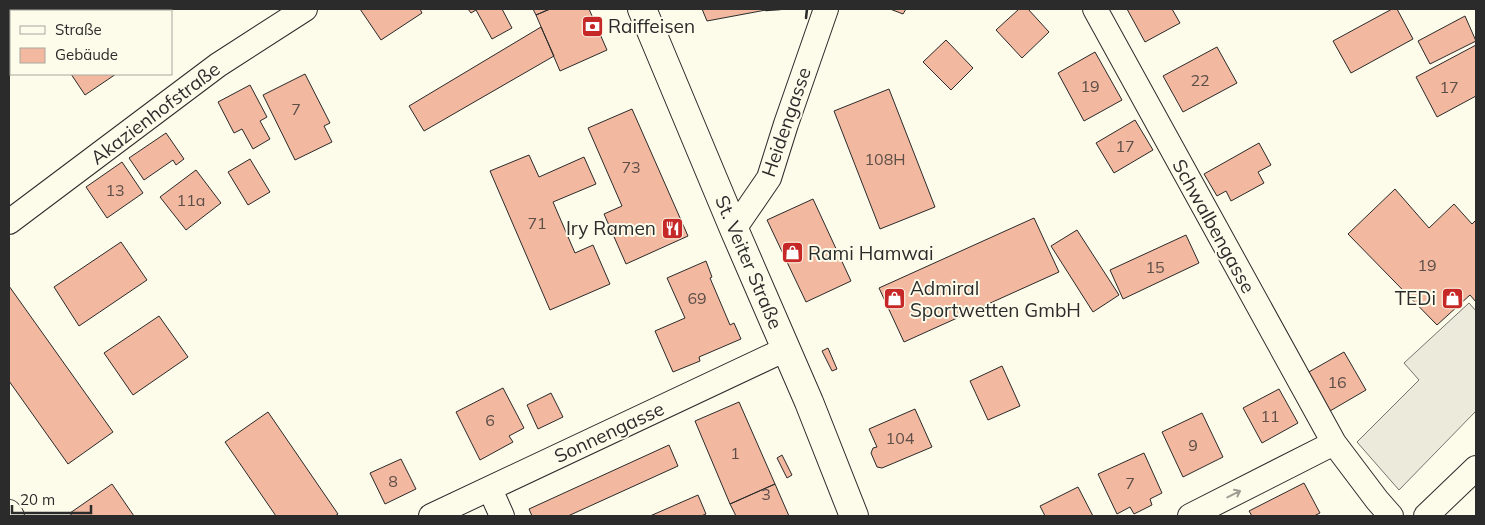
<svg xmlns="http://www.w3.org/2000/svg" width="1485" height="525" font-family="Mulish,sans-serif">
<rect width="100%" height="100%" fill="#fdfbea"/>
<path fill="#eceadb" stroke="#74746e" d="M1469,303L1476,311V411L1399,490L1357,442L1419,380L1404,363Z"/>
<path fill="#f2b8a0" stroke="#2b2b2b" d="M27,9H126L128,11H29Z
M360,9H420L422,13L381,40Z
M468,9H502L512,28L492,39L476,10L471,13Z
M533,9H550L536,15Z
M550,9H589L607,50L560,71L536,15Z
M702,9H766V10L707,21Z
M890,9H906L903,14Z
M1019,9H1028L1049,32L1022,58L996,30Z
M1127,9H1172L1180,23L1145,42Z
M1392,9H1397L1413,39L1351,73L1333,41Z
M1465,16L1476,41L1430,64L1418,41Z
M541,27L554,56L424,131L409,106Z
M946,40L973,68L951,90L923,62Z
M1476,45V96L1437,117L1416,77Z
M1217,47L1237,83L1183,112L1163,76Z
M1095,52L1122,100L1084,121L1058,73Z
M71,74H116L85,95Z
M305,74L330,123L324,126L332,142L295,160L263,95Z
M250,85L267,117L260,121L270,139L253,149L242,129L234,133L218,102Z
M889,89L935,207L880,229L834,111Z
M632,109L688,236L626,264L604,214L622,206L588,128Z
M1135,120L1153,150L1114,173L1096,143Z
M166,133L184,159L176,165L173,160L144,180L129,158Z
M1259,143L1271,165L1258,172L1264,183L1231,201L1226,191L1217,196L1204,174Z
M529,155L539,177L584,157L596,184L553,202L575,253L593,245L610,284L550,310L490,171Z
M250,159L270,192L248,205L228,172Z
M122,162L143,193L107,218L86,187Z
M196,170L221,203L186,230L160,197Z
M1395,189L1429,228L1454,204L1472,224L1476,220V302L1470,295L1437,325L1348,234Z
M813,199L851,281L806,302L767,220Z
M1034,218L1059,272L904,342L879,288Z
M1077,230L1119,295L1093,312L1051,246Z
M1186,235L1199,263L1123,299L1110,270Z
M121,242L147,280L79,326L54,287Z
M706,261L712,277L710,278L730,325L734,323L741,339L699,357L700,361L673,372L655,331L685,318L667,278Z
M9,286L113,432L68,464L9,381Z
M159,316L188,357L133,395L104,353Z
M828,348L837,369L832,371L822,351Z
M1344,352L1366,390L1330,411L1307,373Z
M1002,366L1020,406L988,420L970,381Z
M503,388L524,428L509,436L513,442L480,460L456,412Z
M1279,389L1298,423L1262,443L1243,408Z
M551,393L563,417L538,429L527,405Z
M739,402L775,484L730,504L695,421Z
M915,409L932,447L882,468L877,467L871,453L873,448L877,447L869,429Z
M268,412L338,514L335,516H276L225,442Z
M1202,413L1223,457L1183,477L1162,432Z
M669,445L678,466L568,516H532L529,509Z
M1144,453L1162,493L1150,499L1152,505L1134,514L1130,507L1117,514L1098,474Z
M782,455L792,475L787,478L777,458Z
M401,459L416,489L385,504L370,473Z
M1304,483L1320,513L1314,516H1252L1249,511Z
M112,484L134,516H72L70,513Z
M775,484L789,516H736L730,504Z
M1078,487L1093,516H1045L1040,506Z
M698,495L706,514L701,516H650Z"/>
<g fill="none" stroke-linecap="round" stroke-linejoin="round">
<defs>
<path id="minor" d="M1095,9L1334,443L1377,500L1391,516
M9,222L218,65L305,9
M734,229L769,178L786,124L826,9
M490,489L502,516
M9,512L12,516
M431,516L786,349
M1190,516L1334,443
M1426,516L1476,468"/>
<path id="secondary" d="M642,9L734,229L809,402L854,516"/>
</defs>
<use href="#minor" stroke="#2b2b2b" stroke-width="26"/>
<use href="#secondary" stroke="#2b2b2b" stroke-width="30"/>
<use href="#minor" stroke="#fdfbea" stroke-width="24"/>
<use href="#secondary" stroke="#fdfbea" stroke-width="28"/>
<path stroke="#2b2b2b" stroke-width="2.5" d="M766,10L780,9
M806,18L807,9"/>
</g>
<defs><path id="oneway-shaft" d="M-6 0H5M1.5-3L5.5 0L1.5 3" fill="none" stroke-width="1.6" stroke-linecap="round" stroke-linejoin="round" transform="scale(1.25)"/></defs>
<use stroke="#9e9d94" href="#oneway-shaft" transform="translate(1234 494) rotate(-27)"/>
<defs>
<symbol id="bank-square" viewBox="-11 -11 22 22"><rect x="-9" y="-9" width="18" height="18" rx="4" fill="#c62828" stroke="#fdfbea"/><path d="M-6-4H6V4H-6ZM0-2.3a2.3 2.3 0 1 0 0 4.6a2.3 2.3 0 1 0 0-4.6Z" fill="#fff"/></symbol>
<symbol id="restaurant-square" viewBox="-11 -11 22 22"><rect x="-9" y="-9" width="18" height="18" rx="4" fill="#c62828" stroke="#fdfbea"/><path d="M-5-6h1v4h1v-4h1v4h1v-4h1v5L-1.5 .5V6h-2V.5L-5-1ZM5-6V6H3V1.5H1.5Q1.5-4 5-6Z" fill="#fff"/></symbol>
<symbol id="shop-square" viewBox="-11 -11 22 22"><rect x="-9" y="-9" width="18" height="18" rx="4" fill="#c62828" stroke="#fdfbea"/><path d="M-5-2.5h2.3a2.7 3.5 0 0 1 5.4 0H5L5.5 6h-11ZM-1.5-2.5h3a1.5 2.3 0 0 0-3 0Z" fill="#fff"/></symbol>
</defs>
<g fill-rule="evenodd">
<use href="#bank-square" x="580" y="14" width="25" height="25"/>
<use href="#restaurant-square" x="660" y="216" width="25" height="25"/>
<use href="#shop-square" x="780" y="240" width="25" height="25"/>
<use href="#shop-square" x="1440" y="286" width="25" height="25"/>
<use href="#shop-square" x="882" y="286" width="25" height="25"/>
</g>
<g text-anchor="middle" stroke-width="4" stroke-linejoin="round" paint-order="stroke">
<g font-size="16" fill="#5d4e48">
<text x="1200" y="86">22</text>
<text x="1090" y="92">19</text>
<text x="1449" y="93">17</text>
<text x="296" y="115">7</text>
<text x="1125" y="152">17</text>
<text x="885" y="165">108H</text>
<text x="631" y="173">73</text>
<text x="115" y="196">13</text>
<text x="191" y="206">11a</text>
<text x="537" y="229">71</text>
<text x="1427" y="271">19</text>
<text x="1155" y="273">15</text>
<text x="697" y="304">69</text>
<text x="1337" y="388">16</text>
<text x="1270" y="422">11</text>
<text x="490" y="426">6</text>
<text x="900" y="444">104</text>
<text x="1193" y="451">9</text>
<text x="735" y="459">1</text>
<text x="393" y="487">8</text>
<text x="1130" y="489">7</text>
<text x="766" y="500">3</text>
</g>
<g font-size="19" fill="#2b2b2b" stroke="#fdfbea" text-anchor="start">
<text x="608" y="33">Raiffeisen</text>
<text x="656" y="235" text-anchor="end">Iry Ramen</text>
<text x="808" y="260">Rami Hamwai</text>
<text x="910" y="295">Admiral<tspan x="910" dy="22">Sportwetten GmbH</tspan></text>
<text x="1436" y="305" text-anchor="end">TEDi</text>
</g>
<g font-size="19" fill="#2b2b2b" stroke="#fdfbea">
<text transform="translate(155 113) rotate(-37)" y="7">Akazienhofstraße</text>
<text transform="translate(786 122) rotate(-71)" y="7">Heidengasse</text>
<text transform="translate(1214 226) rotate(61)" y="7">Schwalbengasse</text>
<text transform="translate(749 262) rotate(67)" y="7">St. Veiter Straße</text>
<text transform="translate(609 432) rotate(-25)" y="7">Sonnengasse</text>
</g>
</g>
<rect width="1485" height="525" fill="none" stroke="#2b2b2b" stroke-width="20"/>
<rect x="10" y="10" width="162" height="65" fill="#fdfbea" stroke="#a9a89e"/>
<rect x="20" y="26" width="25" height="8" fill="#fdfbea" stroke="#a9a89e"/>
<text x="55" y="35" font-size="15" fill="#2b2b2b">Straße</text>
<rect x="20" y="48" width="25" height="15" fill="#f2b8a0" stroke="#a9a89e"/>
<text x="55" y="60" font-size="15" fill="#2b2b2b">Gebäude</text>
<path d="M12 505v8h79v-8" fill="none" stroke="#2b2b2b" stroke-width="2.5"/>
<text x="20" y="505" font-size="15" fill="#2b2b2b" stroke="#fdfbea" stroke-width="4" paint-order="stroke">20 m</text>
</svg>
